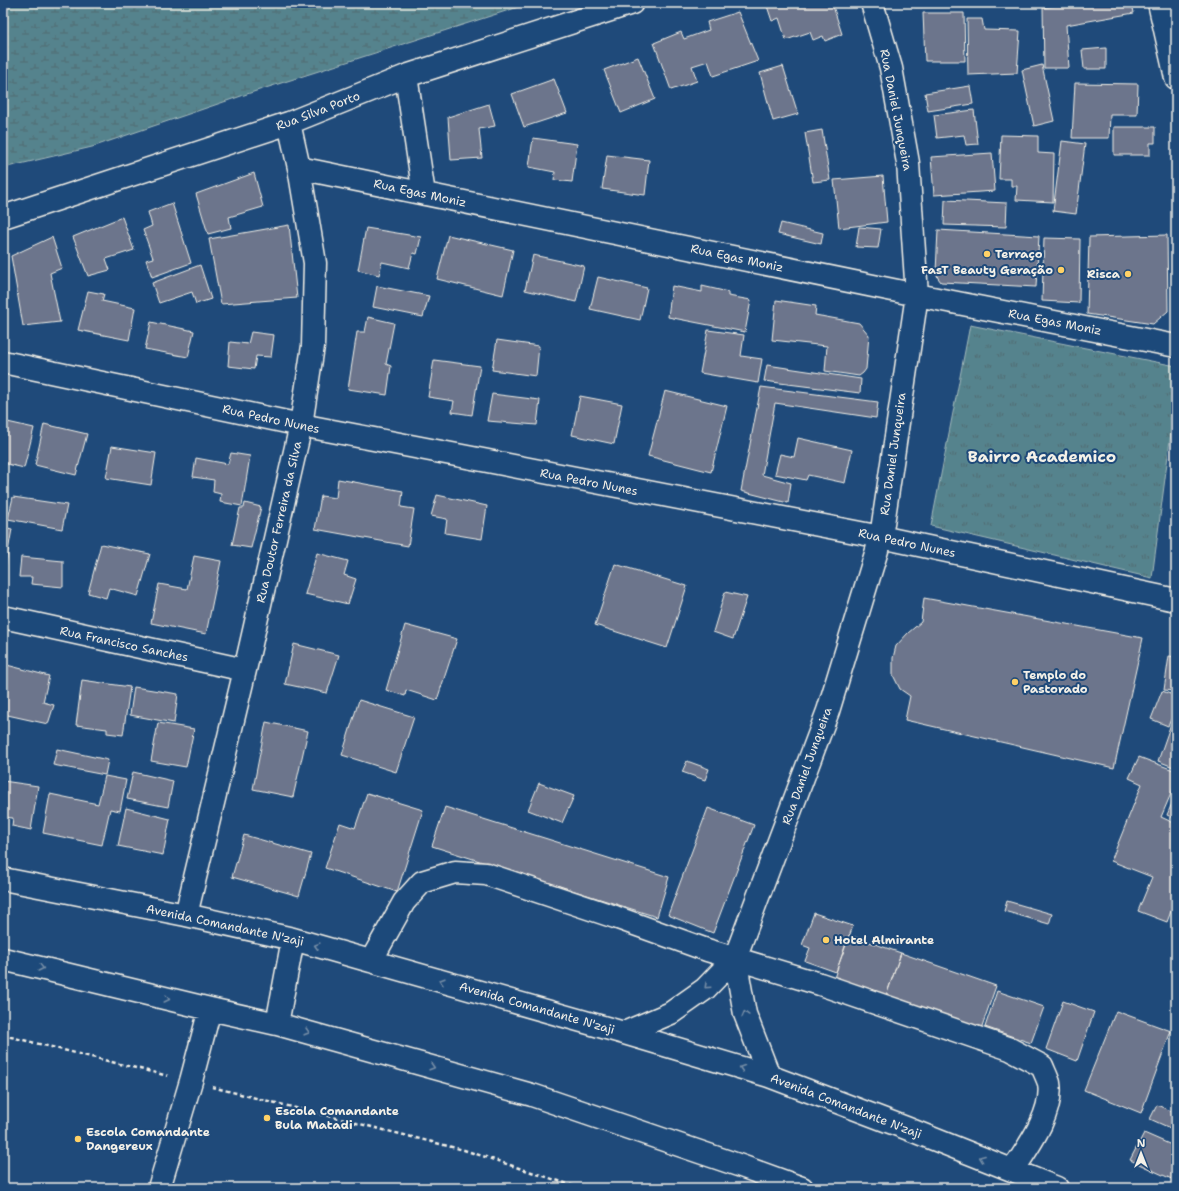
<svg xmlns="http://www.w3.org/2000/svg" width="1179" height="1191" font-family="'Shantell Sans',sans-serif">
<defs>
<pattern id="grass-tufts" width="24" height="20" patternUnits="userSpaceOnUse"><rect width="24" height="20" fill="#55838d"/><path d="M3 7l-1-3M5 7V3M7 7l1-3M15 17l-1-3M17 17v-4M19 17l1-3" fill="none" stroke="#506b71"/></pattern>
<pattern id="wetland-marsh" width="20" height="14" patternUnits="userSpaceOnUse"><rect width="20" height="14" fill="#55838d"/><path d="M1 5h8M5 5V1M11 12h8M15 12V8" fill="none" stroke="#506b71"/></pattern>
</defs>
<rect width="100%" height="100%" fill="#1f4a7a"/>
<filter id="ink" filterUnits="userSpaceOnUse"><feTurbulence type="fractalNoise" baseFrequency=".025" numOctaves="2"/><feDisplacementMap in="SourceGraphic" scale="8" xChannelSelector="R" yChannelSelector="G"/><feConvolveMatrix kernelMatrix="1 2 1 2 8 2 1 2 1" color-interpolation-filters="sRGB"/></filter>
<g filter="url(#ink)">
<path fill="url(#grass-tufts)" stroke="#a4baba" d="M970,325L1176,366V394L1152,578L931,526Z"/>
<path fill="url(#wetland-marsh)" stroke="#a4baba" d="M3,3H531L250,93L92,147L3,168Z"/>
<path fill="#6c758c" stroke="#f4f1e8" d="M766,3H832L842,34L825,41L823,36L813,40L810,32L786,40L779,18L772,21Z
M915,3H975V5L915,7Z
M1069,3H1132L1134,13L1066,25L1069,68H1044L1043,8Z
M738,12L758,61L713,76L708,61L692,66L697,81L671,90L654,43L681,32L684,39L709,30L707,22Z
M923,13H964L965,61H925Z
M967,19H982L984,30L1020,31L1017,73L968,75Z
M1106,48V69H1084L1082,50Z
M638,57L655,99L621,113L604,70Z
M1042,65L1054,121L1034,126L1022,70Z
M783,66L798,114L773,121L760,73Z
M554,79L567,113L524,127L512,94Z
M1075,83L1138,84L1137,115H1110L1109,138H1072Z
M970,86L973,104L928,111L925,93Z
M489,104L495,126L479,129L482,158L451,160L448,117Z
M974,110L978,144L966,145L964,135L937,138L934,115Z
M1114,127H1155V143H1150V155H1114Z
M822,130L830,180L813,182L805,133Z
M1001,135L1038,136V153L1054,154L1053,202L1016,200L1017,186H1011V179H999Z
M533,138L577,144L572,182L554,180L555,172L529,167Z
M1062,141L1085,144L1076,214L1053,211Z
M992,153L995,191L934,195L931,157Z
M607,155L649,160L645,195L602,189Z
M254,173L263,207L229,217L231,228L208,234L196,194Z
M883,176L887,222L839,228L834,180Z
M945,200L1007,203L1006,227L944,225Z
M172,203L191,263L152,277L146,260L153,258L143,230L152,226L148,212Z
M122,217L134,250L106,259L110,270L88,276L73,237Z
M781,223L823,233L821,244L778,234Z
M289,225L297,298L221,304L209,239Z
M859,227L881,229L878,248L856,247Z
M366,228L421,237L417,254L413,253L409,268L382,262L379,275L358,270Z
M938,230L1039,236L1036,287L941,282L938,278L936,272Z
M448,235L513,250L503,295L437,279Z
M1167,235L1168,311L1153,324L1087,314L1089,237Z
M52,237L62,268L50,273L60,322L23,326L11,256Z
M1044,238L1080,239L1079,303L1042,301Z
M533,255L584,266L576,302L525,290Z
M200,265L211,299L196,304L192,292L159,303L152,283Z
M598,277L647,288L640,320L590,309Z
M377,286L429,296L423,317L373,307Z
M672,286L702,292V286L728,292V296L751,300L745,332L668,317Z
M88,291L104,294L102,301L135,308L129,340L78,330Z
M776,300L816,306L815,315L859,323L869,335L866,369L863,373L859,376L825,371L827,346L772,340Z
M368,317L394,323L386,364L391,366L387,395L348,389L357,332H365Z
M151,322L194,331L188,357L145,349Z
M708,330L744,335L741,356L762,359L758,383L700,373Z
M251,332L274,335L271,357L256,356L254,369L228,366L230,342L248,344Z
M497,340L539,346L536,376L492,370Z
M434,360L480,366L472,415L452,412L454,401L428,397Z
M767,365L861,379L860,393L764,381Z
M761,387L878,402L876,418L775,403L762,475L791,483L788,503L741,491Z
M665,391L727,406L711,472L648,456Z
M492,394L540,400L537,425L487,421Z
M580,396L622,404L614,444L572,435Z
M3,421L34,428L24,468L3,463Z
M44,424L87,434L76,475L35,465Z
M798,438L852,450L845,483L808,475L806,480L775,474L780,454L794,457Z
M112,446L156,453L151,485L106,478Z
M231,453L250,456L242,506L220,502L221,494L213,492L214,480L193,477L196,458L228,464Z
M338,479L403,491L401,507L414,509L408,546L315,529L321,496L336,498Z
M437,495L487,506L482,539L445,533L447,519L431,516Z
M13,497L67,505L62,529L8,519Z
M245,503L261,507L251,548L232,545L240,508H244Z
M3,527L12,529L3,579Z
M101,544L150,554L138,596L109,588L106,598L88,593Z
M317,553L348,561L344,575L356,579L348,604L305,594Z
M194,556L221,561L206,634L151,623L159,584L187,589Z
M21,557L63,561V587L31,584L32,577H19Z
M615,564L687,586L667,648L595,625Z
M725,592L747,597L733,639L713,632Z
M924,598L1143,638L1114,768L905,720L910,696L900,689L893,675V658L896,646L908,633L921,622Z
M405,625L457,639L437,700L406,690L405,696L386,690Z
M294,644L339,655L327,693L285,684Z
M1169,656L1176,657V691L1164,690Z
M3,664L49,676L43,702L54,705L48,724L3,714Z
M82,680L130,687L123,735L107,733V729L76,725Z
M134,687L178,694L174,723L130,715Z
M1162,691L1176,696V716L1173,715L1168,726L1151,719Z
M359,700L414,717L396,772L342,755Z
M1173,718L1176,719V768L1158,761Z
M266,722L308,731L293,797L253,789Z
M158,723L194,729L186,767L151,761Z
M57,749L108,760L105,775L53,765Z
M1139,757L1176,771V782L1161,817L1176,824V898L1167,922L1138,911L1152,877L1111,861L1142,784L1129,778Z
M687,761L709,769L705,780L682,772Z
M133,772L173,781L168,807L127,799Z
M105,776L126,780L120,811L110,809L102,845L43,833L50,794L98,804Z
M3,781L38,786L31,830L12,826L13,818L3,817Z
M539,783L574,796L562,823L528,810Z
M367,793L423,810L397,892L325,868L340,823L355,828Z
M1176,794V819L1167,815Z
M445,807L669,877L657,917L432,846Z
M126,808L170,819L163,855L118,846Z
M708,808L754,825L713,933L668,915Z
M244,835L311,854L299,896L232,877Z
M1007,901L1052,914L1049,924L1004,911Z
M814,913L853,926L836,972L805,961L810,948L802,945Z
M849,935L901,953L886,996L834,978Z
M901,953L996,986L981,1029L886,996Z
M997,991L1044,1007L1031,1043L985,1027Z
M1063,1001L1094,1012L1077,1061L1046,1049Z
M1116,1011L1171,1031L1141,1113L1084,1090Z
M1176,1092V1106L1170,1104Z
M1157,1105L1176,1113L1170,1128L1150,1119Z
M1144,1133L1176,1147V1181L1130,1160Z"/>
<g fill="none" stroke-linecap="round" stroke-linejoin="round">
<defs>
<path id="minor" d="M1159,3L1176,78
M406,76L424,194
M299,168L917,295L1176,346
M3,217L289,123L406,76L632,3
M3,362L301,425L881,537L1176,600
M3,617L245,670
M3,879L186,915L293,939L624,1033L769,1076L906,1128L1057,1188
M186,915L245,670L301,425L313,346L315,263L299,168L289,123
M735,958L745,1014L769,1076
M3,959L210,1009L277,1024L532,1095L741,1166L802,1188
M371,961L404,902L422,882L455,872L486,874L615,917L707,950L820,984L1010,1049L1042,1066C1044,1071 1047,1077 1049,1083C1054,1112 1028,1147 1013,1170
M277,1024L293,939
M624,1033L671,1013L705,989L735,958L828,711L881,537L917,295L908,163L891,68L872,3
M159,1188L191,1081L210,1009"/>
</defs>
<use href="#minor" stroke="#f4f1e8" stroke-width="25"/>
<path stroke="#f4f1e8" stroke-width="2.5" stroke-dasharray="4 3" stroke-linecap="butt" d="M3,1035L168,1076
M212,1087L464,1150L580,1188"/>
<use href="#minor" stroke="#1f4a7a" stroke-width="22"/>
</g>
<defs><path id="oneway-chevron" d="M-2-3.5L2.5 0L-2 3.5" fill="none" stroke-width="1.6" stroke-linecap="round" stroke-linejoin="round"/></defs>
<g stroke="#748da6">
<use href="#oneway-chevron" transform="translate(317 946) rotate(-165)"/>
<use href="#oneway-chevron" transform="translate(41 968) rotate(14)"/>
<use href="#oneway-chevron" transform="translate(442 981) rotate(-164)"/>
<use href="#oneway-chevron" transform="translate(707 986) rotate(137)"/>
<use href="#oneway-chevron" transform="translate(167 999) rotate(14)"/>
<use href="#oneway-chevron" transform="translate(745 1014) rotate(-105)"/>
<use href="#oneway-chevron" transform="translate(307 1032) rotate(16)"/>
<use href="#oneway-chevron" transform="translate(432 1067) rotate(16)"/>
<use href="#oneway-chevron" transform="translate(742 1068) rotate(-163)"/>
<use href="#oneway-chevron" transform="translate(982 1158) rotate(-159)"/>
</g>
</g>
<g fill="#ffd166" stroke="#1f4a7a" stroke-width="1.5">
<circle cx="987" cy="254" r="4"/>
<circle cx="1061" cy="270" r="4"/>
<circle cx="1128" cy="274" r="4"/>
<circle cx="1015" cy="682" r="4"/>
<circle cx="826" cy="940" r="4"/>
<circle cx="267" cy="1118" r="4"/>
<circle cx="78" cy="1139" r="4"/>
</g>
<g text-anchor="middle" stroke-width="4" stroke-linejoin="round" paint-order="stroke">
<g font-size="12" fill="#f4f1e8" stroke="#1f4a7a">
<text transform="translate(896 110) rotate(79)" y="4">Rua Daniel Junqueira</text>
<text transform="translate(318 111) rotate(-21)" y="4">Rua Silva Porto</text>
<text transform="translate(420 193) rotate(12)" y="4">Rua Egas Moniz</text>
<text transform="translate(737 258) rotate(12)" y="4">Rua Egas Moniz</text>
<text transform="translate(1055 322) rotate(11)" y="4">Rua Egas Moniz</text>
<text transform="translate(271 419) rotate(12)" y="4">Rua Pedro Nunes</text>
<text transform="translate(893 454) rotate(-82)" y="4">Rua Daniel Junqueira</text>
<text transform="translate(589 482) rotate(11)" y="4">Rua Pedro Nunes</text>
<text transform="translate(279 522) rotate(-77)" y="4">Rua Doutor Ferreira da Silva</text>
<text transform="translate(907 543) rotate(12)" y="4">Rua Pedro Nunes</text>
<text transform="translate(124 644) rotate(12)" y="4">Rua Francisco Sanches</text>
<text transform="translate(807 766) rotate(-70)" y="4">Rua Daniel Junqueira</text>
<text transform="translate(225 925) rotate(12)" y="4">Avenida Comandante N'zaji</text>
<text transform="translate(537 1008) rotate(16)" y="4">Avenida Comandante N'zaji</text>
<text transform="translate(846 1106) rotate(21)" y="4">Avenida Comandante N'zaji</text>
</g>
<g font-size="12" font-weight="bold" fill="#f4f1e8" stroke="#1f4a7a" text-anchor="start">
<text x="995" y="258">Terraço</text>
<text x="1053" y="274" text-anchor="end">FasT Beauty Geração</text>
<text x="1120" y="278" text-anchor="end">Risca</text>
<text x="1023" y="679">Templo do<tspan x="1023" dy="14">Pastorado</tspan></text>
<text x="834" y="944">Hotel Almirante</text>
<text x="275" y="1115">Escola Comandante<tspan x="275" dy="14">Bula Matadi</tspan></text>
<text x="86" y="1136">Escola Comandante<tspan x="86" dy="14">Dangereux</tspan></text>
</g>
<g font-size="16" font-weight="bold" fill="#f4f1e8" stroke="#1f4a7a">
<text x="1042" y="462">Bairro Academico</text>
</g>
</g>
<rect width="1179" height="1191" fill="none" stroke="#1f4a7a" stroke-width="16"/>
<rect x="8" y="8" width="1163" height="1175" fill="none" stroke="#f4f1e8" stroke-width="1.5" filter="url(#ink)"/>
<g transform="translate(1141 1153)" stroke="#1f4a7a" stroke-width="3" paint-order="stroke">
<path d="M0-3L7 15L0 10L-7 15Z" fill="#f4f1e8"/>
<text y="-6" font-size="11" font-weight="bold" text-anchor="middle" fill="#f4f1e8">N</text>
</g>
</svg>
